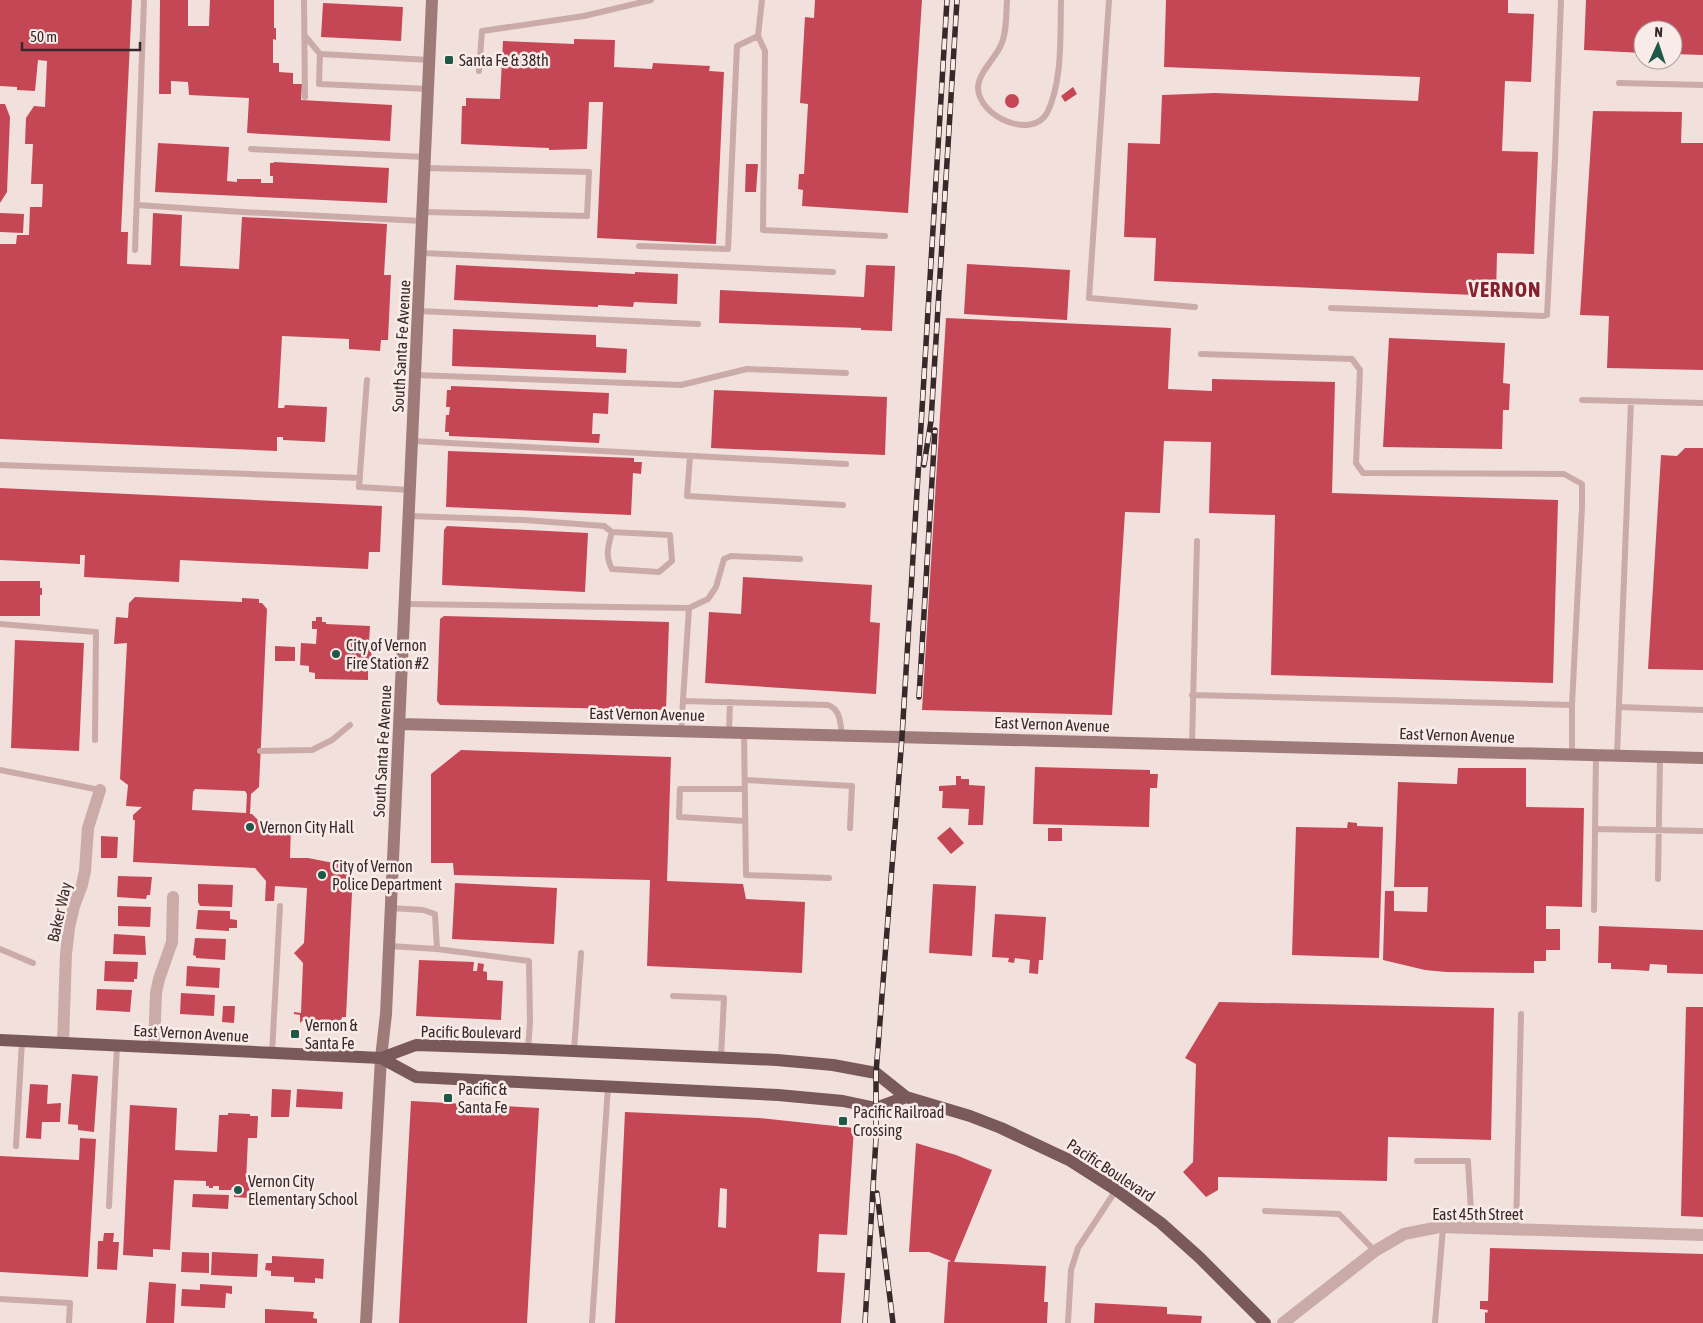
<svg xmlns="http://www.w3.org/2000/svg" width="1703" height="1323" font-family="'Asap Condensed',sans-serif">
<rect width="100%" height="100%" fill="#f2e0dc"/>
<path fill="#c54755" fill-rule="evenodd" d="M0,0H132L121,232H128L127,264L151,265L153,213L182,215L180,266L239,269L242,217L387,224L384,275H391L388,340H381L380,351L349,349V339L282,336L278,408H284L285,405L327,407L325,442L283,440V437H277V451L0,439V244H16L17,235H29L30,207H42L43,184H31L33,144H25L26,118L34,106L45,107L47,61L38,60L35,91L17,90V87L0,86Z
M160,0H188V26H209L210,0H274V28H276V40L273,39V63H279V72L293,73V84H302L301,100L392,105L390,141L247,133L249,98L189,95L188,82L171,81V94H159Z
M815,0H922L908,213L802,206L803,190L798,189L799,174H804L808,104L800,103L805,17L814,18Z
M1166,0H1508V13L1534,14L1531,82L1505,81L1502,151L1538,152L1534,254L1497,253L1496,296L1154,281L1156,238L1124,237L1128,143L1160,144L1162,95L1215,93L1418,101L1420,77L1164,67Z
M1586,0H1703V55L1673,54V30H1643V53L1584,50Z
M323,3L403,7L401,41L321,37Z
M574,39L615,40L614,67L652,69L653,63L710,66L709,71L724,72L716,244L597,238L603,102H589L587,149L549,150V148L461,144L462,106H466V98L500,99L503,41L574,44Z
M1073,87L1077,94L1065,102L1061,96Z
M1005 101a7 7 0 1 1 14 0a7 7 0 1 1-14 0Z
M0,104H5L10,117L7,192L0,203Z
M1593,111L1682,112L1681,143H1703V370L1607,368L1609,316L1580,315Z
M158,143L229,147L227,181L237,182V179H261V183H273V176H270V163H273L274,162L389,168L387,203L155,192Z
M746,164H758L756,192H745Z
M0,213L24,214L23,233L0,232Z
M967,264L1070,270L1067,320L964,314Z
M456,265L635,274V272L678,274L677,304L634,302L633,307L598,305V307L454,300Z
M866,265L895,266L892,331L861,330V328L719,323L720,290L864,297Z
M946,318L1171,328L1168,389L1212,391V379L1335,382L1332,493L1558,500L1553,683L1271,675L1275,515L1209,513L1211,442L1164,441L1160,513L1125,512L1112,715L922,710Z
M453,329L596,335V347L627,349L626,373L452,366Z
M1389,338L1505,343L1503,383L1510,384L1509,410H1503L1502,449L1383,447Z
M451,386L609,393L608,414L593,413L592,434H600L599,443L449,436V432H445L446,415H449L450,407H446L447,390H451Z
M714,390L887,397L885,455L711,448Z
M1685,448H1703V670L1648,669L1661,455L1677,456Z
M448,451L634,458V462H642L641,474L633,473L631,515L446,507Z
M0,488L382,506L380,552H369L368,569L180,560L179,582L84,577L85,555H80V564L0,560Z
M447,526L588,533L585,592L442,585L444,530Z
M743,577L872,585L870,622L880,623L876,694L705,683L709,612L741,614Z
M0,581H40V588H42V595H40V616H0Z
M135,597L242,602V598L259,599V603H262L267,609L259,787L251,794L250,814H252L267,829L272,824L291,825L290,858H308L349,866V872H353L346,1017H342L341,1021H302L300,1023V1015L294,1014V1012L301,1013L303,963L294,953L304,943L307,888L275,886L274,901H265L266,881L255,868L133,862L135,820H133V815L142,807L126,806L128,785L120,779L127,643L114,644L116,617L128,618L129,603ZM195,789L245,791L247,794L246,813L192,810L193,792Z
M444,616L669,622L666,710L440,705L437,701L440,619Z
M316,617H322V622H326V624L370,626L369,643H372L371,663H368V680L315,679V673L309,672V666L300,665L301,643L316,644L317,629H312V621H316Z
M15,640L84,643L79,751L11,748Z
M275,646L295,647V661H275Z
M461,750L671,757L667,881L743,884L746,899L805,902L802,973L647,966L650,880L454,875L453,863H431V774Z
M1035,767L1150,770V774H1158L1157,788H1150L1149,827L1033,824Z
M1458,768H1526V807L1584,808L1582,907L1546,906V929H1560V950H1546V961H1534V973L1446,972L1425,970L1383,960L1385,891H1394V911L1427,912L1428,887H1394L1398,782L1457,784Z
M956,776H961V779H969V785L985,786L983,825H968L969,809L942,808L943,791H939V786L956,785Z
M1348,822L1357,823V826L1383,827L1379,958L1292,955L1296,827L1347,828Z
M950,827L964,843L951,854L937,838Z
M1048,828H1062V841H1048Z
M101,836L118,837L117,858H101Z
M118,876L152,877L150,895H147L146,899L117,897Z
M455,883L557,888L554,944L452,939Z
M198,884L233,885L232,907L200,906L198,902Z
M933,884L976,886L972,956L929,953Z
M118,906L151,907L150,927L118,926Z
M198,910L230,911V919L237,920V928H229V931L196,929Z
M995,914L1046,917L1043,960H1039L1038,974L1029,973L1030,960L1015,958L1014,963L1008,962L1009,958L992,957Z
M1599,926L1703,930V974L1667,973V965L1650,964L1649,971L1635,970L1611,969V963H1598Z
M114,934L145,936L146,955L113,954Z
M195,938L226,939L225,960L196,958V956L193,955Z
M419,960L474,962L473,971H477L478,963L484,964L483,971L487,972V980L503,981L501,1020L416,1016Z
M105,961L138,962L137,979H134V982L104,981Z
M187,966L220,968L219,988L186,986Z
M97,989L132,990L130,1012L96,1010Z
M181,993L215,995L214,1016L180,1014Z
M1219,1002L1494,1008L1491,1140L1388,1137L1387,1181L1218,1177V1190L1206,1197L1183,1172L1193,1162L1196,1064L1185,1058Z
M223,1006H235L234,1023L222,1022Z
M1686,1007H1703V1217L1681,1216Z
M72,1074L98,1076L94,1132L78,1130V1125L68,1124Z
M30,1084L48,1085L47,1104L61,1103L60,1122H42L41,1139L26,1138Z
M272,1089L291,1090L289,1117H271Z
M297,1089L343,1092L342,1109L296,1107Z
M411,1101L539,1108L527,1323H399Z
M130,1105L177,1108L175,1150L217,1152L219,1115H228V1113L250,1114V1116H258L257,1138H248L246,1182H250L249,1198L234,1197L235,1187H232L231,1190H219V1186H213V1188H209V1186H206V1181L174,1180L170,1250L153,1249V1257L123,1255Z
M625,1112L759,1118L854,1128L847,1235L819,1234L817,1272L845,1273L841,1323H615ZM720,1188L727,1189L726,1228L718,1227Z
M80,1138L96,1139L88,1277L0,1272V1156L79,1160Z
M916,1143L956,1155L992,1170L954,1262L1046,1266L1044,1302H1048L1047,1323H944L948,1262L951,1261L929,1252H909Z
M193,1194L229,1195L228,1209L192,1207Z
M104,1233H114L113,1242H119L117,1270L97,1269L98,1241H103Z
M1490,1248L1703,1254V1323H1485V1312L1487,1313L1488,1310L1480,1309V1301H1488Z
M182,1252L209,1253V1273L181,1272Z
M212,1252L258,1254L257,1277L211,1275Z
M272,1256L324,1259L323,1279L315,1278V1283L294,1282V1277L271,1276V1271L265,1270L266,1263H272Z
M149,1282L176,1284L174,1323H146Z
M200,1284L232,1286V1294L226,1293L225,1308L181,1306L182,1289L200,1290Z
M1095,1303L1167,1307V1314L1202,1316L1201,1323H1094Z
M265,1309L314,1312L313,1318L317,1319V1323H265Z"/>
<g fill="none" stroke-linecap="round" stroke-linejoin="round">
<path stroke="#caaba8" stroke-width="6" d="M304,0L305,97
M762,0L758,36L765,51L763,230L885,236
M1007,0C1006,14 1007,32 1001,45C995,59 978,73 978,88C979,117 1032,140 1047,113C1063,81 1060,34 1061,0
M1109,0L1089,298L1195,307
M305,36L320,54
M479,71L482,31L584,16L651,0
M1619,83L1703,85
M429,89L319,84L320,54L430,60
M251,149L425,157
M137,205L242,212L423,221
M423,212L587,216L589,172L425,168
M639,246L728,249L737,46L758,36
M135,250L144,0
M422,253L833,272
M1331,308L1544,316L1547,315L1555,160L1561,0
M419,311L698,324
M416,375L681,385L747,369L846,373
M367,380L359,487L410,490
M1582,400L1703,403
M413,441L846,464
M690,457L687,496L843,505
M0,465L360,478
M409,516L524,520L604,526L612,532L670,535L672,561L659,572L612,569C605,556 608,546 612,532
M405,604L689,608L681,731
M689,608L708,599L716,587L724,559L731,556L800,559
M0,624L96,632L95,740
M1192,695L1572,705L1582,507V484L1564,474L1363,473L1356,463L1360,370L1352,359L1201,354
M683,701L828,705C841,710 840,723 842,735
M1619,707L1703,710
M729,732L730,702
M744,733L746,875L829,878
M1192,744L1197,541
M260,751L312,750L332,740L350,725
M1572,754V705
M1617,755L1631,401
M0,770L100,790
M745,780L852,786L850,828
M745,789H680L679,817L745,821
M1595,829L1703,831
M1658,879L1660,757
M391,908L423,910L435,914L437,949L529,961L530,1022L528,1049
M1594,910L1596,754
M389,946L437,949
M0,949L33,963
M673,996L724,998L721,1057
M574,1051L581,953
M272,1053L280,906
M16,1146L22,1041
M1417,1161H1468L1472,1228
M109,1206L117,1045
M1265,1211L1339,1214L1375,1251
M1516,1230L1521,1014
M0,1299L70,1303L69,1323
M592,1323L608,1087
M1068,1323L1071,1270L1078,1248L1116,1190
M1435,1323L1443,1228"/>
<path stroke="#caaba8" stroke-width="12" d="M63,1043L66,954L69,928L74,906L82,885L85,871L88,828L100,790
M154,1047L156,993L159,979L172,942L173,897
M1283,1323L1375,1251L1404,1234L1439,1227L1703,1235"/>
<path stroke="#9e7a79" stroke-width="12" d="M400,724L1703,758
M366,1323L381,1058L386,1014L432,0"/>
<path stroke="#79595a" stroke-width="12" d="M0,1040L381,1058L416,1045L528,1049L777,1060L833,1065L876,1073L906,1097L970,1116L1001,1128L1069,1160L1116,1190L1161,1223L1199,1257L1265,1323
M381,1058L416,1077L778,1095L843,1101L876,1108L906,1097"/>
<defs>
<path id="rail" d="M924,465L931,421L957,0
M919,697L935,430
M877,1193L893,1323
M865,1323L876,1138V1073L902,737L947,0"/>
</defs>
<use href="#rail" stroke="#372829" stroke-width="5.5"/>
<use href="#rail" stroke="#f9ece8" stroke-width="4" stroke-dasharray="11" stroke-linecap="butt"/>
</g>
<g fill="#1e5847" stroke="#f9ece8" stroke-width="2">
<rect x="444" y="55" width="10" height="10" rx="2.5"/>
<circle cx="336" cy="654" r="5"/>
<circle cx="250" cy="827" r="5"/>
<circle cx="322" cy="875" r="5"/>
<rect x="290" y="1029" width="10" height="10" rx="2.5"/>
<rect x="443" y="1093" width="10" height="10" rx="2.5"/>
<rect x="838" y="1116" width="10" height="10" rx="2.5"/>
<circle cx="238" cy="1190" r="5"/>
</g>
<g text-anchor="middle" stroke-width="5" stroke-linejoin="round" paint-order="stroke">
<g font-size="16" fill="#372829" stroke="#f9ece8" text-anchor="start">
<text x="459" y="66">Santa Fe &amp; 38th</text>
<text x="346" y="651">City of Vernon<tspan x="346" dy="18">Fire Station #2</tspan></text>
<text x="260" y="833">Vernon City Hall</text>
<text x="332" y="872">City of Vernon<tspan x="332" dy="18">Police Department</tspan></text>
<text x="305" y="1031">Vernon &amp;<tspan x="305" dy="18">Santa Fe</tspan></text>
<text x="458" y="1095">Pacific &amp;<tspan x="458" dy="18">Santa Fe</tspan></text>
<text x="853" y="1118">Pacific Railroad<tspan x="853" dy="18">Crossing</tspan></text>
<text x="248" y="1187">Vernon City<tspan x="248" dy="18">Elementary School</tspan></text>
</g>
<g font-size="16" fill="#372829" stroke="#f9ece8">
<text transform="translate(401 346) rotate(-87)" y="6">South Santa Fe Avenue</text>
<text transform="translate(647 714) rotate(1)" y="6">East Vernon Avenue</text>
<text transform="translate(1052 724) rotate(2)" y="6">East Vernon Avenue</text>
<text transform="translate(1457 735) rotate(2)" y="6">East Vernon Avenue</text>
<text transform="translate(382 751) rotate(-87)" y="6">South Santa Fe Avenue</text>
<text transform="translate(59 912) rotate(-77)" y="6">Baker Way</text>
<text transform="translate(471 1032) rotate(1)" y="6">Pacific Boulevard</text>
<text transform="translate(191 1033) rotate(3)" y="6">East Vernon Avenue</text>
<text transform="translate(1111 1170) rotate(33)" y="6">Pacific Boulevard</text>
<text x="1478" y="1220">East 45th Street</text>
</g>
<g font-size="21" font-weight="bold" letter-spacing="1" fill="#85222d" stroke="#f9ece8">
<text x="1505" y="297">VERNON</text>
</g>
</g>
<g transform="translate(1658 45) rotate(3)"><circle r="24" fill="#f9ece8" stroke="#ab9e9c"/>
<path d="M0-4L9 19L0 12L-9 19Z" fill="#1e5847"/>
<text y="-8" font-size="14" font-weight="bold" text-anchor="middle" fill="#372829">N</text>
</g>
<path d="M22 42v8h118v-8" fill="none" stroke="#372829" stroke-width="2.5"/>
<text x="30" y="42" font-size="15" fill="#372829" stroke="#f9ece8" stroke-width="4" paint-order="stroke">50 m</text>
</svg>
